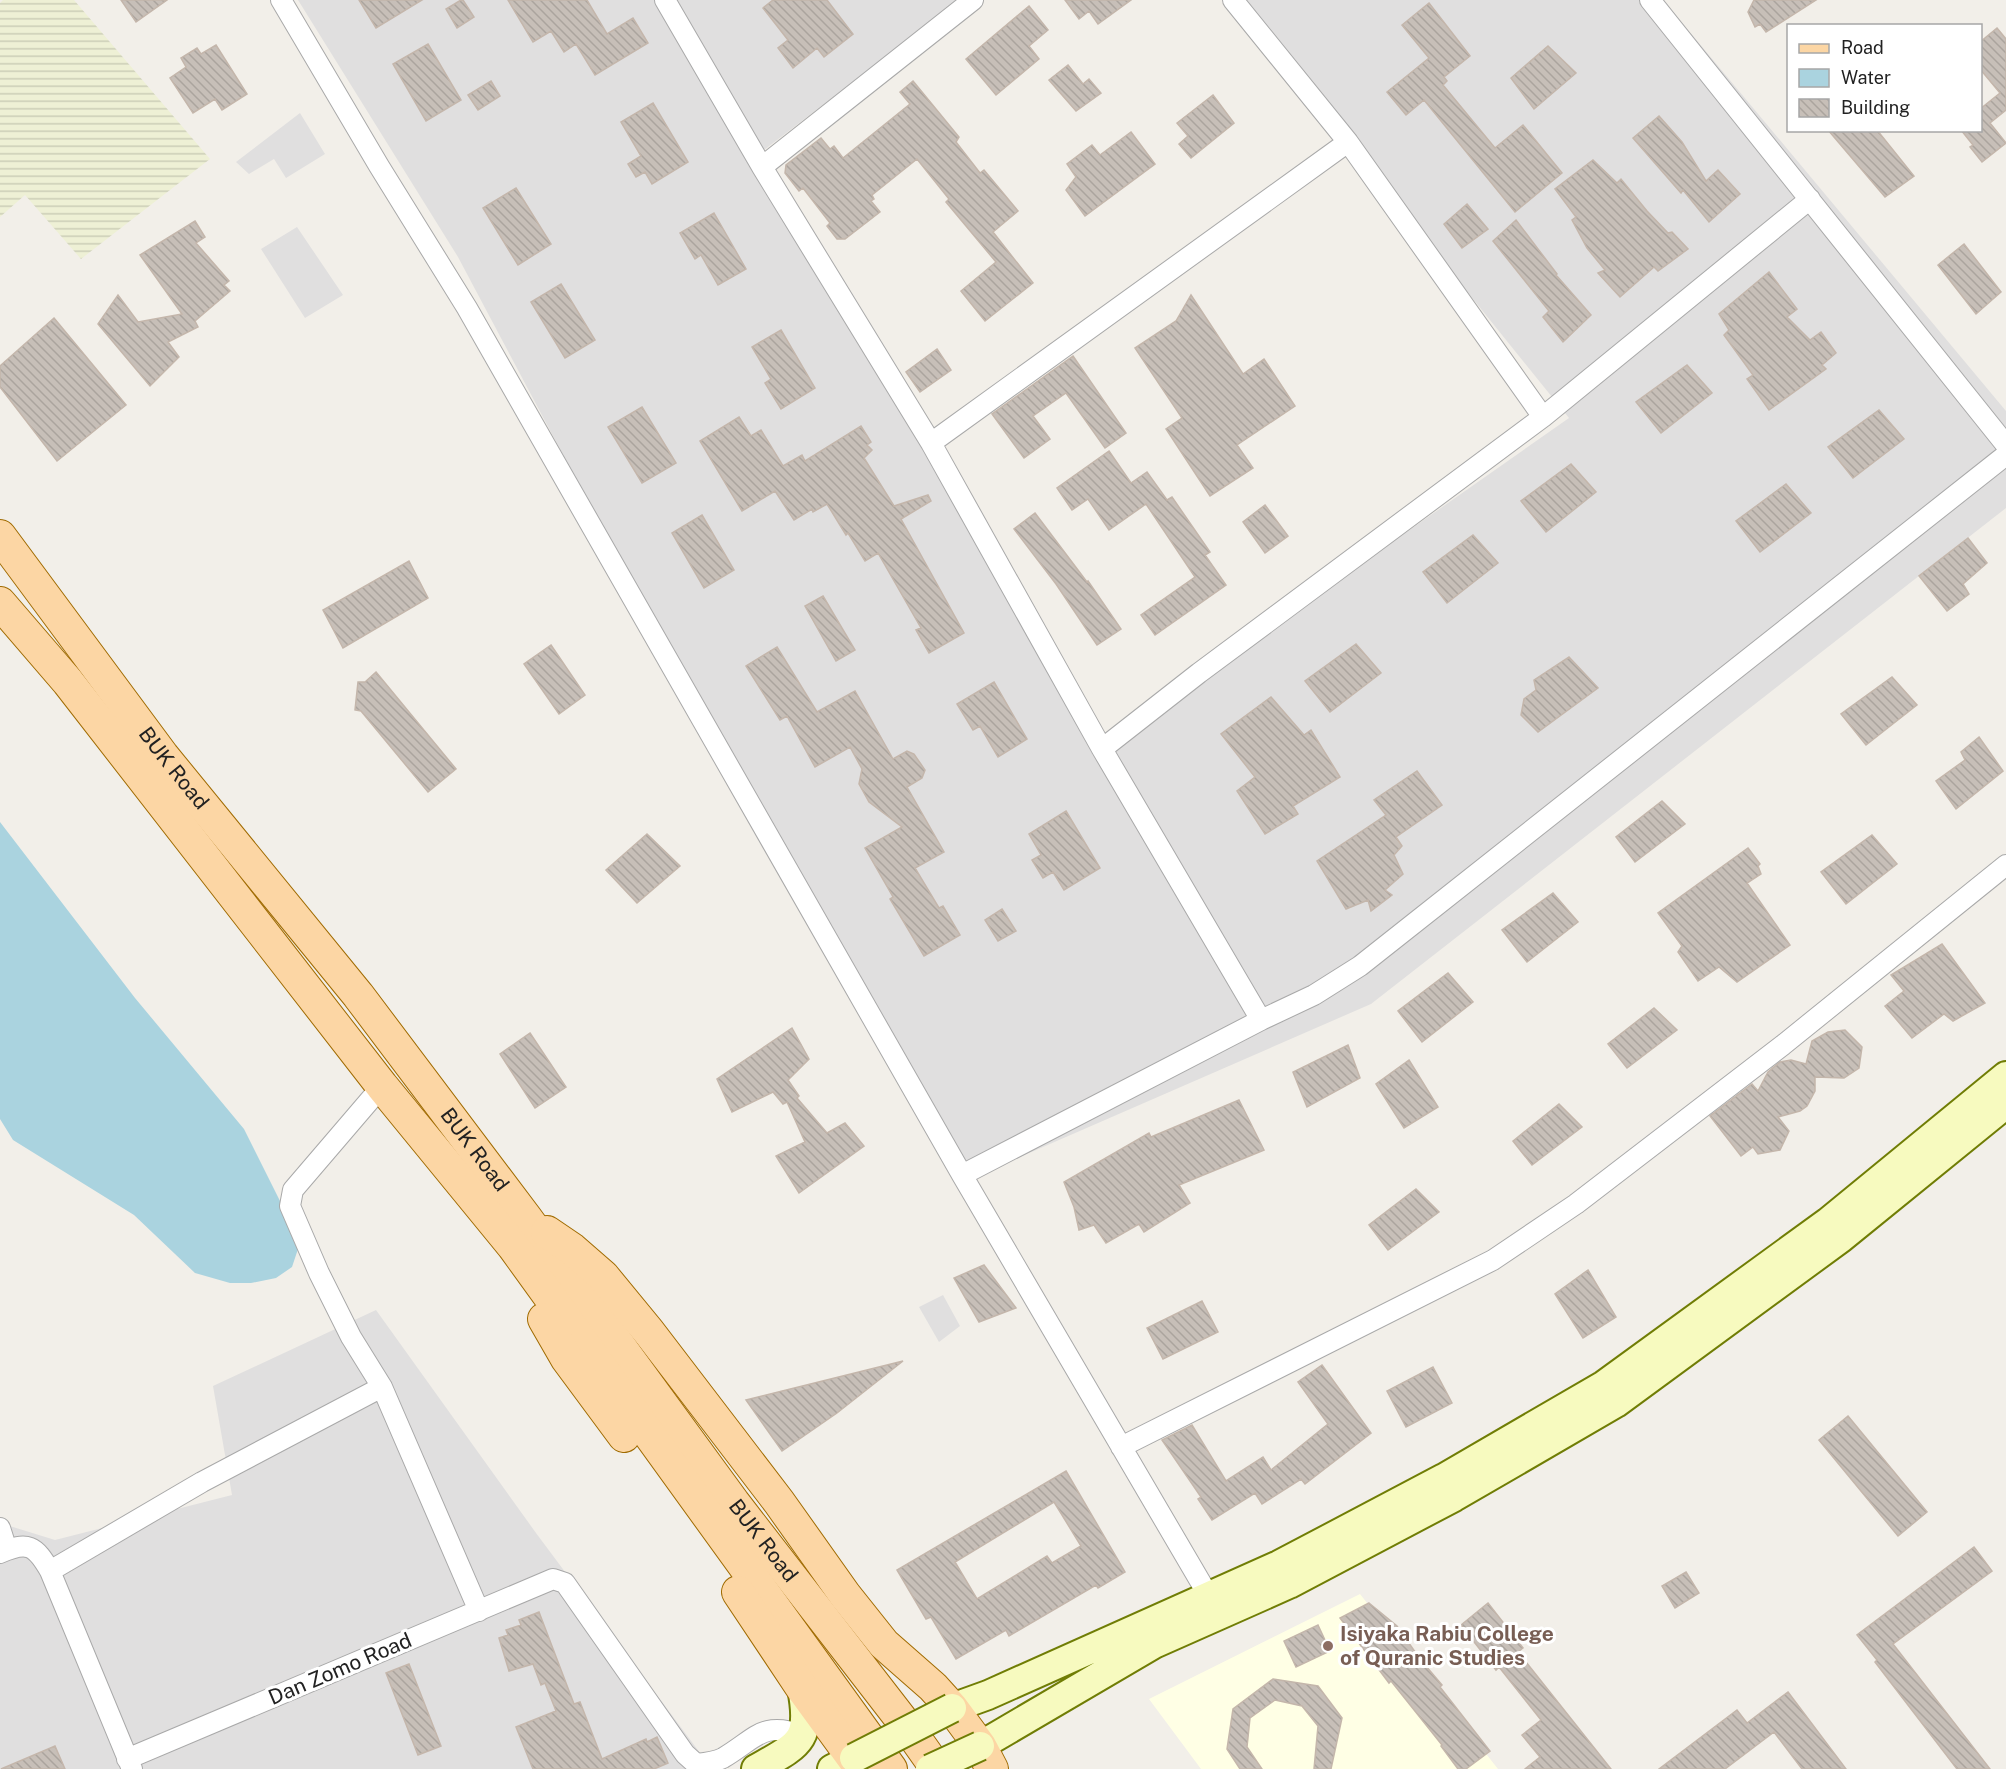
<svg xmlns="http://www.w3.org/2000/svg" width="2006" height="1769" font-family="'Public Sans',sans-serif">
<defs>
<pattern id="farmland-rules" width="6" height="5" patternUnits="userSpaceOnUse" patternTransform="scale(1.5)"><rect width="6" height="5" fill="#eef0d5"/><path d="M0 2.5h6" fill="none" stroke="#ccceb7"/></pattern>
<pattern id="building-back-hatch" width="6" height="6" patternUnits="userSpaceOnUse" patternTransform="scale(1.5)"><rect width="6" height="6" fill="#c7bfb8"/><path d="M-1 5l2 2M0 0l6 6M5-1l2 2" fill="none" stroke="#aba49e"/></pattern>
</defs>
<rect width="100%" height="100%" fill="#f2efe9"/>
<path fill="#e0dfdf" d="M298,0H960L760,153L943,447L1109,741L1569,418L1232,0H1663L2006,411V508L1371,1004L974,1177L820,939L458,257Z
M300,113L325,154L286,178L274,159L249,174L236,162Z
M297,227L343,295L305,318L261,249Z
M943,1295L960,1326L939,1342L919,1307Z
M376,1310L536,1533L712,1769H0V1523L55,1540L232,1495L213,1386Z"/>
<path fill="#ffffe5" d="M1360,1594L1498,1769H1201L1149,1699Z"/>
<path fill="url(#farmland-rules)" d="M3,0H74L210,159L81,259L25,195L0,217V3Z"/>
<path fill="#aad3df" d="M0,822L135,998L244,1129L291,1223L298,1249L292,1267L276,1278L251,1283H230L195,1273L134,1215L13,1140L0,1119Z"/>
<path fill="url(#building-back-hatch)" stroke="#c4b6ab" stroke-width="1.5" fill-rule="evenodd" d="M121,0H167L136,22Z
M359,0H422L376,28Z
M461,0H463L474,17L457,28L446,9Z
M508,0H587L607,34L633,18L648,43L595,75L576,44L564,52L551,31L533,42Z
M773,0H827L853,34L824,57L817,48L793,68L778,48L788,40L763,8Z
M1065,0H1131L1098,24L1089,11L1079,19Z
M1754,0H1816L1766,32L1760,24L1755,27L1748,12Z
M1429,3L1470,56L1444,77L1447,81L1443,85L1495,148L1523,125L1562,173L1515,212L1424,100L1406,115L1387,92L1429,58L1402,25Z
M1029,6L1048,30L1029,46L1039,59L996,95L966,59Z
M1997,28L2006,39V110L1990,123L2006,143L1982,162L1970,147L1973,145L1961,130H1980V109L2000,93L1980,69V42Z
M428,44L461,100L426,121L393,64Z
M216,45L247,94L222,110L215,99L193,113L170,78L186,67L181,58L197,48L201,54Z
M1548,46L1576,73L1534,109L1511,78Z
M1068,65L1083,84L1089,79L1101,93L1076,111L1049,80Z
M491,81L500,96L478,110L468,95Z
M913,81L959,137L956,142L980,173L984,170L1018,211L993,232L1033,283L985,321L961,291L996,262L946,202L949,199L917,159L872,195L874,199L871,201L880,212L845,239H837L827,226L830,223L803,188L799,191L785,173L786,165L821,138L830,149L834,146L843,158L910,104L900,92Z
M1213,95L1234,123L1191,158L1179,144L1188,136L1177,123Z
M653,103L688,162L652,184L645,172L636,177L628,164L641,156L621,122Z
M1659,116L1682,142L1706,181L1718,170L1740,194L1709,222L1683,190L1681,193L1633,138Z
M1828,130H1877L1914,176L1885,197Z
M1131,132L1155,164L1085,216L1066,190L1076,177L1067,164L1092,145L1100,155Z
M1593,160L1617,183L1621,179L1647,211L1668,233L1672,232L1688,249L1658,271L1654,267L1620,297L1598,273L1605,270L1587,248L1572,220L1576,217L1555,189Z
M516,188L551,244L518,265L483,208Z
M1467,204L1488,229L1462,248L1444,224Z
M714,213L746,269L718,285L701,255L695,259L680,233Z
M1516,220L1557,274L1556,275L1591,315L1563,342L1543,317L1549,311L1493,241Z
M195,221L205,237L196,243L229,281L224,285L230,291L195,321L198,327L168,342L179,357L150,386L98,324L118,295L138,322L182,314L140,255Z
M1964,244L2001,292L1976,314L1938,265Z
M1769,272L1797,309L1787,317L1810,340L1821,332L1836,353L1822,365L1826,369L1769,410L1747,379L1753,375L1724,335L1729,330L1719,314Z
M561,284L595,340L565,358L531,302Z
M1191,295L1243,374L1264,359L1295,406L1237,445L1253,468L1210,496L1166,429L1182,418L1135,348L1176,321Z
M54,318L126,405L57,461L0,387V366Z
M781,330L815,388L781,409L765,383L771,379L752,347Z
M937,349L951,370L920,392L906,372Z
M1073,356L1126,433L1105,448L1066,393L1033,416L1050,439L1024,458L992,414Z
M1687,365L1712,393L1661,433L1636,402Z
M642,407L676,463L642,483L608,427Z
M1879,410L1904,439L1853,478L1828,447Z
M739,417L751,436L761,430L783,466L802,455L805,461L861,426L871,442L867,445L872,450L864,458L894,506L928,495L931,501L901,519L964,633L929,653L916,630L921,628L878,553L865,561L848,533L846,535L827,504L813,512L812,509L794,520L775,491L742,511L700,441Z
M1109,451L1131,483L1147,472L1167,500L1172,497L1210,552L1205,555L1226,585L1155,635L1141,615L1195,577L1146,504L1109,530L1088,499L1072,510L1057,488Z
M1571,464L1596,492L1546,532L1521,501Z
M1786,484L1811,513L1760,552L1736,521Z
M1265,505L1288,536L1265,553L1243,522Z
M1035,513L1087,582L1088,581L1121,629L1097,645L1056,584L1014,529Z
M702,515L734,570L704,588L672,533Z
M1473,535L1498,563L1447,603L1423,572Z
M1968,538L1987,563L1963,584L1969,594L1947,611L1919,576Z
M409,561L428,598L343,648L323,610Z
M823,596L855,650L836,661L805,606Z
M1356,644L1381,673L1330,712L1305,681Z
M551,645L585,695L559,714L524,664Z
M777,647L817,712L855,691L893,759L907,751L914,754L925,770L922,778L907,787L944,852L915,868L939,908L943,906L960,935L924,956L890,899L893,897L865,848L902,827L869,802L859,784L862,769L850,747L815,767L787,716L780,720L746,666Z
M1569,657L1598,688L1538,732L1521,715L1524,699L1536,690L1534,680Z
M376,672L456,769L428,792L361,711L355,710L358,682H365Z
M1892,677L1917,705L1866,745L1841,714Z
M994,682L1027,739L998,757L980,726L973,730L957,704Z
M1271,697L1304,735L1311,730L1340,777L1293,806L1298,814L1265,834L1237,791L1255,777L1221,734Z
M1979,737L2003,771L1956,809L1936,781L1965,760L1961,752Z
M1417,771L1442,805L1396,837L1402,846L1394,855L1403,874L1385,890L1392,895L1371,911L1368,900L1346,909L1317,861L1386,815L1374,800Z
M1662,801L1685,824L1635,862L1616,837Z
M1066,811L1100,868L1064,890L1053,872L1043,878L1032,860L1041,855L1029,834Z
M647,834L680,866L637,903L606,870Z
M1872,835L1897,864L1846,904L1821,872Z
M1748,848L1760,864L1758,866L1761,874L1747,883L1790,945L1737,982L1719,967L1698,981L1678,952L1682,946L1658,913Z
M1553,893L1578,922L1527,962L1502,930Z
M1002,909L1016,931L998,941L985,920Z
M1942,944L1985,1003L1953,1021L1944,1014L1912,1038L1885,1006L1904,991L1891,975Z
M1448,973L1473,1002L1422,1042L1398,1011Z
M1654,1008L1677,1030L1627,1068L1608,1044Z
M792,1028L809,1059L788,1080L799,1096L797,1098L827,1133L845,1123L864,1146L799,1193L776,1156L805,1142L787,1102L783,1104L773,1092L732,1112L717,1079Z
M1845,1030L1862,1047L1859,1068L1844,1078L1815,1077V1091L1807,1106L1800,1111L1778,1117L1789,1131L1780,1150L1758,1154L1753,1147L1741,1156L1710,1116L1752,1084L1758,1091L1768,1072L1780,1062L1791,1060L1806,1064L1812,1041L1828,1032Z
M530,1033L566,1087L535,1108L500,1054Z
M1348,1045L1360,1078L1307,1107L1293,1072Z
M1409,1060L1438,1107L1404,1128L1376,1084Z
M1239,1100L1264,1150L1179,1185L1190,1203L1144,1232L1139,1224L1106,1243L1094,1225L1079,1230L1074,1207L1064,1182L1149,1133L1151,1137Z
M1559,1104L1582,1127L1532,1165L1513,1141Z
M1416,1189L1439,1212L1388,1250L1369,1225Z
M984,1265L1016,1308L979,1322L954,1278Z
M1588,1270L1616,1317L1583,1338L1555,1294Z
M1202,1301L1218,1332L1163,1359L1147,1328Z
M903,1361L837,1413L782,1451L746,1400Z
M1322,1365L1371,1433L1305,1484L1301,1479L1262,1504L1255,1493L1212,1520L1198,1499L1201,1497L1162,1440L1192,1425L1226,1481L1263,1457L1271,1470L1328,1424L1298,1382Z
M1433,1367L1452,1403L1406,1427L1387,1391Z
M1848,1416L1927,1512L1898,1536L1819,1440Z
M1066,1471L1125,1572L1098,1588L1096,1585L1009,1636L1006,1630L956,1659L931,1617L926,1619L897,1570ZM1054,1502L1081,1546L1052,1563L1047,1556L977,1599L955,1562Z
M1974,1547L1992,1571L1893,1644L1990,1769H1957L1875,1662L1877,1660L1857,1635Z
M1686,1572L1699,1593L1675,1608L1662,1586Z
M1369,1603L1397,1626L1420,1659L1442,1685L1440,1687L1490,1751L1466,1769H1458L1441,1746L1442,1745L1391,1681L1389,1683L1340,1618Z
M1488,1603L1523,1648L1518,1652L1611,1769H1525L1540,1757L1522,1735L1541,1720L1499,1667L1496,1670L1461,1625Z
M539,1612L574,1704L580,1702L602,1759L646,1739L647,1742L657,1737L668,1763L654,1769H533L516,1727L556,1711L545,1683L541,1685L533,1664L509,1671L499,1638L508,1635L506,1630L521,1625L519,1620Z
M1318,1625L1330,1651L1296,1667L1284,1641Z
M409,1664L441,1746L418,1755L386,1673Z
M1273,1679L1318,1686L1342,1718L1331,1769H1314L1318,1726L1302,1706L1275,1700L1250,1718L1247,1747L1262,1769H1240L1227,1749L1233,1709Z
M1788,1692L1846,1769H1802L1774,1732L1725,1769H1659L1737,1710L1747,1723Z
M55,1746L65,1769H1Z"/>
<g fill="none" stroke-linecap="round" stroke-linejoin="round">
<defs>
<path id="street" d="M281,0L379,166L467,308L962,1175L1214,1605
M665,0L762,167L931,443L1102,749L1261,1020
M1233,0L1348,142L1543,417
M1650,0L2006,445
M762,167L973,0
M931,443L1348,142
M1102,749L1199,673L1543,417L1810,199
M382,1086L293,1190L290,1206L319,1273L351,1337L382,1387L479,1611
M962,1175L1261,1020L1314,995L1360,966L2006,455
M1121,1447L1493,1260L1576,1204L1783,1045L2006,865
M0,1528L7,1550
M0,1553C28,1541 35,1545 50,1571L132,1769
M50,1571L202,1482L382,1387
M127,1759L553,1579L565,1583L685,1754L696,1764C705,1763 715,1762 723,1758C757,1738 761,1721 803,1735"/>
<path id="secondary" d="M952,1708L988,1695L1279,1565L1444,1478L1604,1385L1828,1222L2006,1076
M980,1746L1154,1644L1289,1584L1454,1497L1616,1403L1841,1238L2006,1104
M756,1769C800,1744 812,1741 802,1688
M832,1769L854,1758"/>
<g id="primary">
<path id="s1" d="M0,536L163,756L358,995L526,1218L734,1503L908,1728L937,1769"/>
<path d="M0,603L68,682L382,1086L513,1246L891,1769"/>
<path d="M547,1232L572,1249L603,1276L649,1332L779,1502L845,1595L884,1644L933,1687L952,1708L980,1746L992,1769"/>
<path d="M544,1319L567,1359L624,1436"/>
<path d="M738,1592L802,1688L861,1769"/>
</g>
</defs>
<use href="#street" stroke="#a9a9a9" stroke-width="22"/>
<use href="#secondary" stroke="#707d05" stroke-width="32"/>
<use href="#primary" stroke="#a06b00" stroke-width="34"/>
<use href="#street" stroke="#fff" stroke-width="20"/>
<use href="#secondary" stroke="#f7fabf" stroke-width="28"/>
<use href="#primary" stroke="#fcd6a4" stroke-width="32"/>
<defs>
<path id="secondary-bridge" d="M854,1758L952,1708
M930,1769L980,1746"/>
</defs>
<use href="#secondary-bridge" stroke="#707d05" stroke-width="32" stroke-linecap="butt"/>
<use href="#secondary-bridge" stroke="#f7fabf" stroke-width="28"/>
</g>
<circle fill="#8d6e63" stroke="#fff" stroke-width="2" cx="1328" cy="1646" r="6"/>
<g text-anchor="middle" stroke-width="6" stroke-linejoin="round" paint-order="stroke">
<g font-size="21" fill="#222" stroke="#fff">
<text dy="7" stroke="none"><textPath href="#s1" startOffset="290">BUK Road</textPath></text>
<text dy="7" stroke="none"><textPath href="#s1" startOffset="776">BUK Road</textPath></text>
<text dy="7" stroke="none"><textPath href="#s1" startOffset="1262">BUK Road</textPath></text>
<text transform="translate(340 1669) rotate(-23)" y="7">Dan Zomo Road</text>
</g>
<g font-size="21" font-weight="bold" fill="#785e54" stroke="#fff" text-anchor="start">
<text x="1340" y="1641">Isiyaka Rabiu College<tspan x="1340" dy="24">of Quranic Studies</tspan></text>
</g>
</g>
<rect x="1787" y="24" width="195" height="108" fill="#ffffff" stroke="#a7a7a7" stroke-width="1.5"/>
<rect x="1799" y="44" width="30" height="9" fill="#fcd6a4" stroke="#a7a7a7" stroke-width="1.5"/>
<text x="1841" y="54" font-size="18" fill="#222222">Road</text>
<rect x="1799" y="69" width="30" height="18" fill="#aad3df" stroke="#a7a7a7" stroke-width="1.5"/>
<text x="1841" y="84" font-size="18" fill="#222222">Water</text>
<rect x="1799" y="99" width="30" height="18" fill="url(#building-back-hatch)" stroke="#a7a7a7" stroke-width="1.5"/>
<text x="1841" y="114" font-size="18" fill="#222222">Building</text>
</svg>
